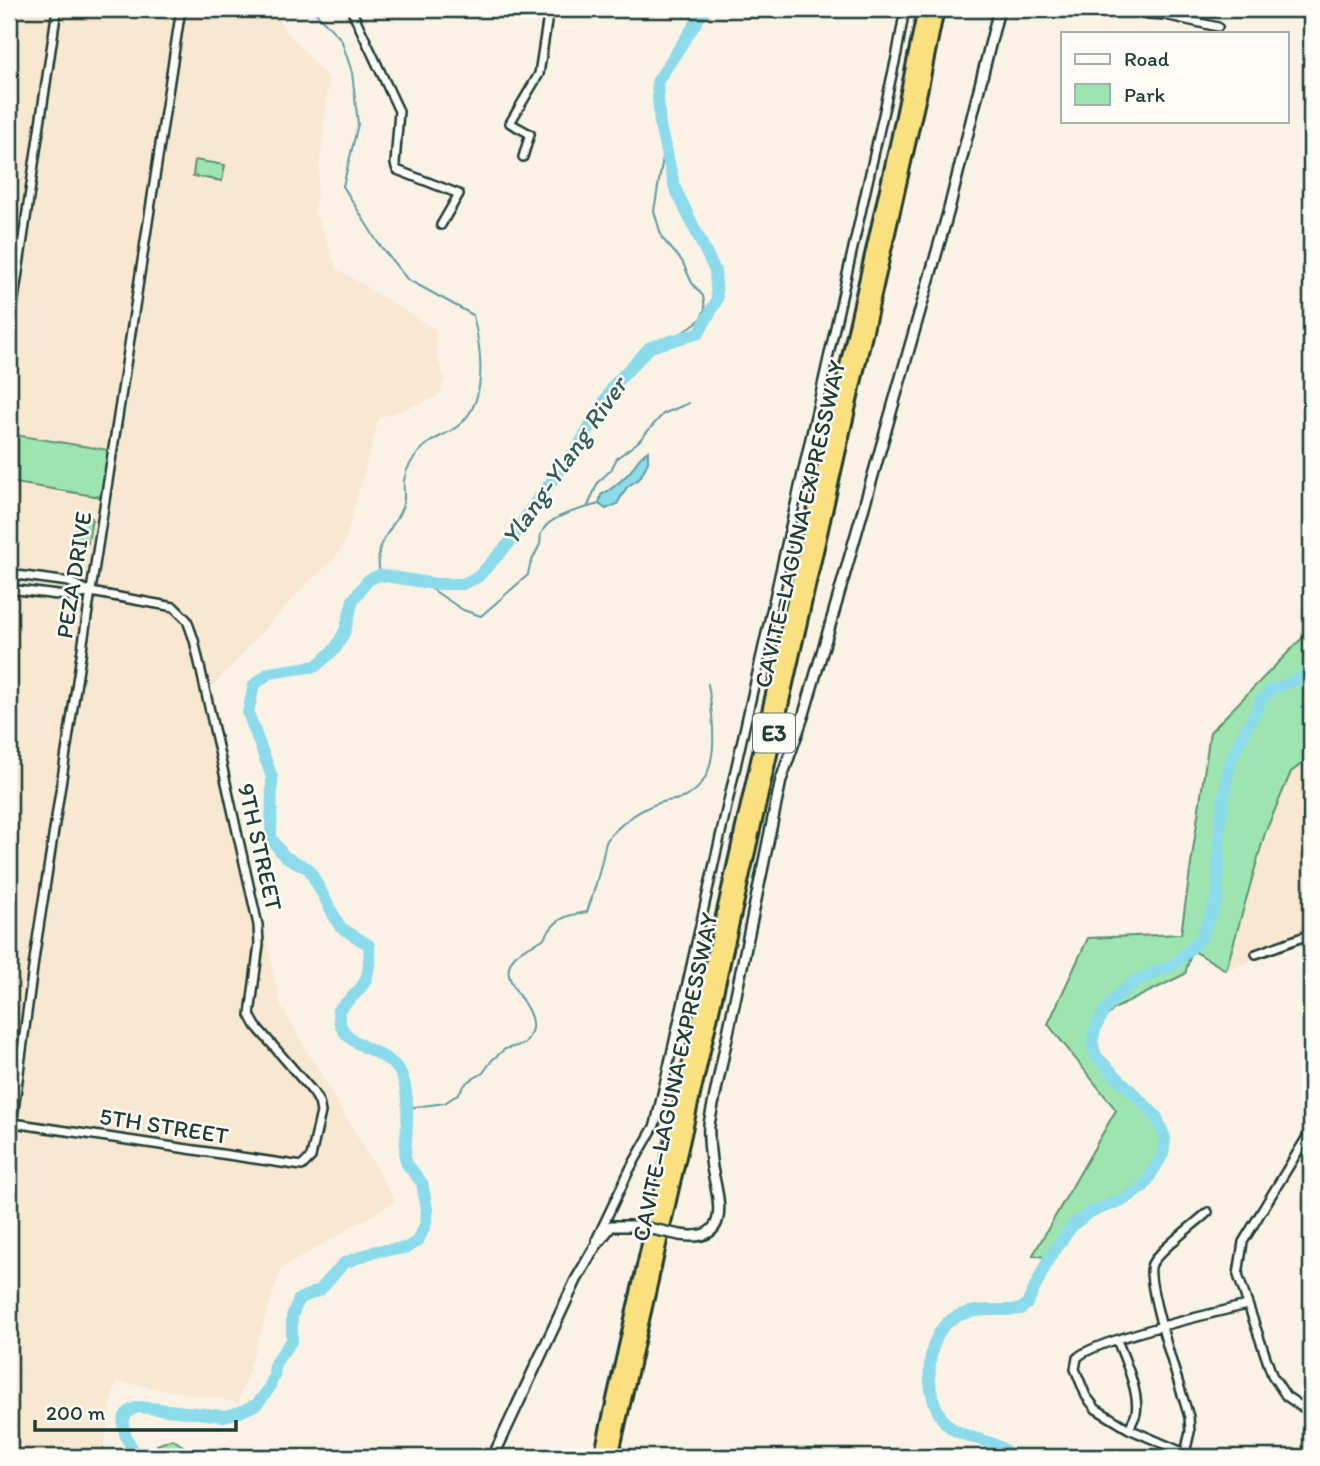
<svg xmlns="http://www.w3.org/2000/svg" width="1320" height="1466" font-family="Itim,sans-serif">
<rect width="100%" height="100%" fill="#fbf2e6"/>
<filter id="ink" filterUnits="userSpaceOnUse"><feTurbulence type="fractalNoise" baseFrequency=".0143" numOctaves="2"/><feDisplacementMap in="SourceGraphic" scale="14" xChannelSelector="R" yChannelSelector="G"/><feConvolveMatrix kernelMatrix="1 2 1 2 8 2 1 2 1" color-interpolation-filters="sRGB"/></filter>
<g filter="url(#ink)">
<path fill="#f8e7d1" d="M9,9H276L282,27L329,79L315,211L337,269L436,330L438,360L445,379L440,393L435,398L379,418L345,542L335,559L308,582L212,687L281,1006L395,1201L281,1269L238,1403L116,1381L102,1457H9Z
M1311,757V938L1226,970L1265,833L1291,772Z"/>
<path fill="#9ee4b1" stroke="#5e9072" stroke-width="2" d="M195,160L225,165L222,181L193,176Z
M9,434L108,450L101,497L9,482Z
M78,515L92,518L88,543L74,541Z
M1311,629V757L1291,772L1265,833L1226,970L1192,950L1185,974L1114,1009L1096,1027L1092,1042L1096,1056L1123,1082L1146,1100L1156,1116L1165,1138L1163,1154L1156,1169L1144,1186L1125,1199L1088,1213L1072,1226L1049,1258L1033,1255L1116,1110L1048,1024L1088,938L1181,934L1210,732Z
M172,1439L200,1457H160L157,1445Z"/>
<path fill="#8cdbea" stroke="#609ca1" stroke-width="2" d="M648,451V462L640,478L627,487L617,504L606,509L599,504L601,495C611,490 621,481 629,473C636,464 638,457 648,451Z"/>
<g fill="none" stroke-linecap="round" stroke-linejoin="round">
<path stroke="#609ca1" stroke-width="2" d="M312,9L341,39L352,72L358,124L343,186L378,243L407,279L473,315C481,348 489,402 458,426C445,436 429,439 418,453C414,458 406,469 405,476C401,489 408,496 400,512C387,538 374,542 380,575
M665,145L654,211L662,238L682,261L692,283L703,296L705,308L701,319L671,341
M588,506L598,482L611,470L617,458L638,442L663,414L689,403
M406,578L427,586L463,610L481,616L528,575C529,562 535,556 540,544C541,541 540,537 541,534C547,515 583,509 599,504
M407,1108L445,1103L458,1094L467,1082L483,1073L492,1060L505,1049L524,1044C528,1039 533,1031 532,1024C531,1000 494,979 515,956C522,948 534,945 543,939C547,935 549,930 553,926C563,915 573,915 587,912C593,895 598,878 602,860C605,851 603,844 610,836C623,822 640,809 659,803C667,800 676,801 685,797C724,779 713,717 708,684"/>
<path stroke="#8cdbea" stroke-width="12" d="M137,1457C127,1441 111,1414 139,1407L224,1416L240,1412L257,1404L268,1390L274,1376L275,1363L292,1340V1316L299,1299L320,1290L344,1263L376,1251L406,1248L418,1241L426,1223L427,1209L422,1183L407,1164L405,1157C406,1134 411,1097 402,1076C392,1051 350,1049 341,1026C339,1021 339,1015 338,1010C365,986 371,982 369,945L340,927L309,869L284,856L271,838L272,777L248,713L254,685L269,673L316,666L335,649L345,631L353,600L368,580L380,575L435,584H462L478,577L511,541L532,507L578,447L614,385L650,347L699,333L717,300L715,271L675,188L660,126L657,82L705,9
M1012,1457C995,1437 969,1442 950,1427C923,1405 922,1338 952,1319C973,1306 997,1312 1021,1309L1027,1304L1049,1258L1072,1226L1088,1213L1125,1199L1144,1186L1163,1154L1165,1138L1156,1116L1096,1056L1092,1042L1096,1027L1104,1011L1117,996L1135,981L1175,964L1201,938L1217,899L1220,822L1229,768L1233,754L1262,699L1271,690L1311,674"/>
<defs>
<path id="minor" d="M351,9L399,111L395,164L397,170L459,194L441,225
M1135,9L1148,14L1165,15L1218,27
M523,157L530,134L510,123L539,74L549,9
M9,333L57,9
M9,574L69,582L91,592L174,607L187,620L194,640L258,925L259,944L250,1015L256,1026L313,1092L319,1102L321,1112L311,1157L302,1166L13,1123
M9,589L66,596L88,593
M1256,954L1311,934
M1311,1130L1243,1242L1238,1275L1272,1375L1286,1396L1311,1413
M9,1147L35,953L181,9
M596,1240L630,1169L655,1125L897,53L905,9
M1117,1340C1124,1358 1140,1393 1136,1413C1135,1418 1131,1424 1129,1429
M1185,1453L1190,1432L1189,1417C1182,1393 1144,1281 1152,1264C1159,1250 1195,1224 1208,1212
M1194,1457L1129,1429L1096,1409L1086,1396L1075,1369L1077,1358C1092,1341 1217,1312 1247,1305"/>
<path id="tertiary" d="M680,1235C732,1243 719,1201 712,1168C710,1154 708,1139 709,1124L781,780L804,714L831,622L948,213L999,9
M493,1457L576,1280L595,1247L611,1226H638"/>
<path id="motorway" d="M601,1457L898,140L925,9
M611,1457L921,87L937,9"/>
</defs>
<use href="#minor" stroke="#1f3d34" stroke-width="12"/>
<use href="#tertiary" stroke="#1f3d34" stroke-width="14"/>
<use href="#motorway" stroke="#1f3d34" stroke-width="18"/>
<use href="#minor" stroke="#fdfcf7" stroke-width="7"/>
<use href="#tertiary" stroke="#fdfcf7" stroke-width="9"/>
<use href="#motorway" stroke="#fbe080" stroke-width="12"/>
<defs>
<path id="tertiary-bridge" d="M638,1226L680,1235"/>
</defs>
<use href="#tertiary-bridge" stroke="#1f3d34" stroke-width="14" stroke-linecap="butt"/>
<use href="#tertiary-bridge" stroke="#fdfcf7" stroke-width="9"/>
</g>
</g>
<g text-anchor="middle" stroke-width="5" stroke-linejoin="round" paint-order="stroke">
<rect fill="#fdfcf7" stroke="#62766e" stroke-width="2" x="753" y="713.5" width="42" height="39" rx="5"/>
<g font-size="23" font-weight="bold" fill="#1f3d34">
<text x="774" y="741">E3</text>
</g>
<g font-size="24" fill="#1f3d34" stroke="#fdfcf7">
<text transform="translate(800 524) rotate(-77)" y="8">CAVITE–LAGUNA EXPRESSWAY</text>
<text transform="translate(74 575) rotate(-81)" y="8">PEZA DRIVE</text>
<text transform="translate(260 847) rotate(77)" y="8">9TH STREET</text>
<text transform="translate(675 1077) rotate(-78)" y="8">CAVITE–LAGUNA EXPRESSWAY</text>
<text transform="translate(164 1126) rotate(9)" y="8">5TH STREET</text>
</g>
<g font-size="26" font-style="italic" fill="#355d58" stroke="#fdfcf7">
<text transform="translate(564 461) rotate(-55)" y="9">Ylang-Ylang River</text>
</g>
</g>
<rect width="1320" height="1466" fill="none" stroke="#fdfcf7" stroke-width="35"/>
<rect x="18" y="18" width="1285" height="1431" fill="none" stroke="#1f3d34" stroke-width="2.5" filter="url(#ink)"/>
<rect x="1061" y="32" width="228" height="91" fill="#fdfcf7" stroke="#a4b0a9" stroke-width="2"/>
<rect x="1075" y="54" width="35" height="10" fill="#fdfcf7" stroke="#a4b0a9" stroke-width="2"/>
<text x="1124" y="66" font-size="21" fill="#1f3d34">Road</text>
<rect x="1075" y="84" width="35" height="21" fill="#9ee4b1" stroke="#a4b0a9" stroke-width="2"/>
<text x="1124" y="102" font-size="21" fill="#1f3d34">Park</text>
<path d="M35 1420v10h201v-10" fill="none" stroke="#1f3d34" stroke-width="3.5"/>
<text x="46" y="1420" font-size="21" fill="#1f3d34" stroke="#fdfcf7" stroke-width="5" paint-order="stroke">200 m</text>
</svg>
